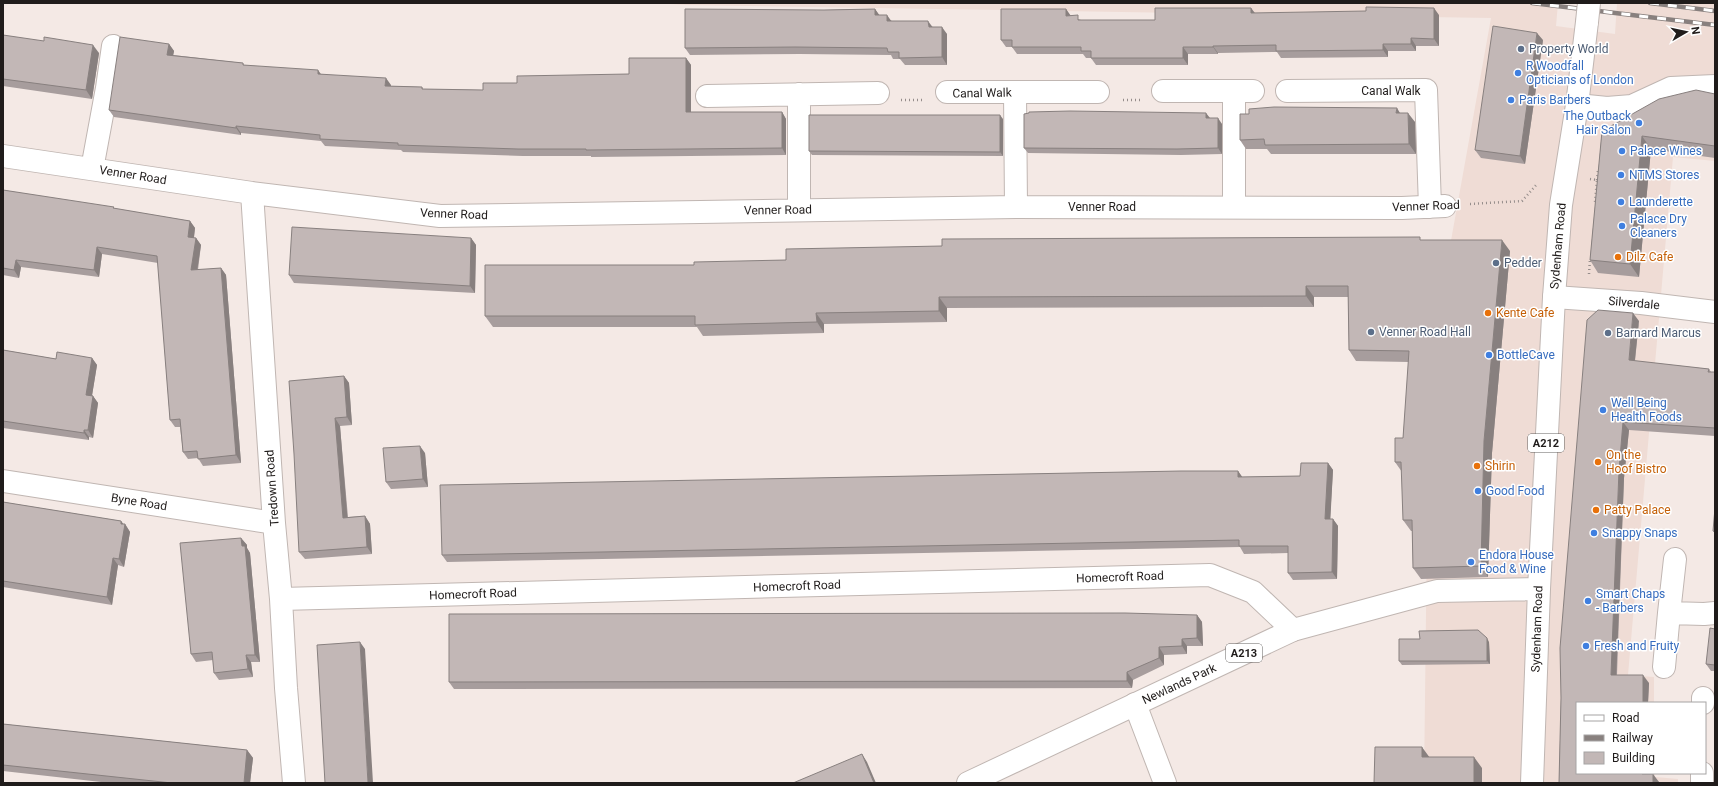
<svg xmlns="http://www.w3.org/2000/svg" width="1718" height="786" font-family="Roboto,sans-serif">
<rect width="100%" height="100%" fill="#f4e9e5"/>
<path fill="#efdcd5" d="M652,3H1558L1556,26L1615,34L1617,3H1715V161L1673,157L1628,675L1654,677V703H1577V773H1655V777L1678,779V783H1424L1429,363L1491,18L686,5Z"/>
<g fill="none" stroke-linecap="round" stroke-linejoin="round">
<defs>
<path id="minor" d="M1163,91H1253
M1287,91L1426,90L1430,207
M947,92H1098
M1015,92L1016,207
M799,94V210
M707,96L878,93
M1577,105L1607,108L1632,106L1671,88L1715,86
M3,156L252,193L440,216L1016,207L1402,208L1445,206
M92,169L107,88L113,46
M252,193L274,523L281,599L286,688L294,783
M1234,207V91
M1554,297L1641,303L1715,312
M3,481L274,523
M281,599L1210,575L1253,592L1293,630
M1669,613L1675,559
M1664,667L1669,613L1704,614L1715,613
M1703,703V698
M1135,704L1165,783
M1702,783V773"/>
<path id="major" d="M968,783L1293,630L1437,591L1539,589
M1532,783L1539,589L1554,297L1561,205L1577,105L1587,22"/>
</defs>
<use href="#minor" stroke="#c0b6b2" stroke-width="24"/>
<use href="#major" stroke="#c0b6b2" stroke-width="24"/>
<path stroke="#958d8b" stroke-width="2.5" stroke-dasharray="1 3" stroke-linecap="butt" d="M901,100H922
M1123,100H1140
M1590,179L1597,180L1595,202
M1597,180L1598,170
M1470,204L1522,201L1537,184
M1589,274L1590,259"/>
<use href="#minor" stroke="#fff" stroke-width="22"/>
<use href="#major" stroke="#fff" stroke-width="22"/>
<defs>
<path id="rail" d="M1532,3L1715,25
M1650,3L1715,11"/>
</defs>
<use href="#rail" stroke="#88807e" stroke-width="4.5"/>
<use href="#rail" stroke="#fff" stroke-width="3" stroke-dasharray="9" stroke-linecap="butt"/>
<defs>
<path id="major-bridge" d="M1587,22L1589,3"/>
</defs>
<use href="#major-bridge" stroke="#c0b6b2" stroke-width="24" stroke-linecap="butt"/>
<use href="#major-bridge" stroke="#fff" stroke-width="22"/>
</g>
<path fill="#a79d9d" d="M1251,8L1255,13L1439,15V46H1416V51H1388V57L1281,58L1277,52L1218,53V54H1188V65H1096L1091,58H1086L1083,54H1017L1012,47H1006L1001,40L1066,9L1070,16L1081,20H1155Z
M875,9L879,15L892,21L933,27L947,34V65H905L900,59H893L891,55L800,54L690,55L685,48L824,10Z
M3,35L99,53L92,99L3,86Z
M1543,40L1525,164L1481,158L1475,150Z
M169,44L174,51L173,55L243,63L244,65L321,74L391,85V86L422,87L423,89L483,90L517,83L629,74L686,58L691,65V112H782L786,119V155L591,157V156H523L403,152L401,150L325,146L321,141L241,133V135L114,117L109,110Z
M1715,94V158L1651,149L1639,277L1598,273L1590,260L1602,131Z
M1400,113L1415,122L1416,154H1271L1267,149H1246L1240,140Z
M1210,118L1222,124V154L1181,155L1028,153L1024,148Z
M1003,119V156L812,155L809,151Z
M3,190L190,221L195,228L194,238H196L201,245L198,270L221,268L226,275L241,463L203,466L198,458L188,459L183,452L180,427H175L170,420L158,263L102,254L99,277L21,267L19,278L3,275Z
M471,238L476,245L475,293L294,283L289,275Z
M1422,240L1510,251L1492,453L1488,577L1421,579L1413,568L1412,531H1411L1403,520L1402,472L1395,462L1403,438L1409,362L1356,361L1349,350L1348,297H1314V307L947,308V322L824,324V333L703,336L697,327H493L485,316L694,265L786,260Z
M1639,321L1635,361L1709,369L1711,372H1715V436L1629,430L1624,478L1617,675L1649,683L1648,703H1577V773H1648V774L1659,782L1559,783L1561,698Z
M3,350L56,359L92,358L97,365L92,395L93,396L98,403L93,438L89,437V440L3,428Z
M344,376L349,383L352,425L340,426L348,517L365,516L370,524L372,554L305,559L299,552Z
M425,453L428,487L391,489L386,482Z
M1328,463L1333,470L1330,519H1333L1338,526L1337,579L1293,580L1288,573V553L1244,554L1240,547L447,562L442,555L1238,471L1242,477L1300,476Z
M3,502L121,521L123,524H125L130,532L124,567L118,565L112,605L3,587Z
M241,538L247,545V548L250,553L260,662H251L253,677L219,680L214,673L213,660L196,662L191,654Z
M1197,615L1202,622L1203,646H1187V654L1164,655V665L1133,680L1132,688L454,689L449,682Z
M1715,629V671H1711L1706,664Z
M1489,642L1490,664L1402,665L1399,661Z
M3,724L247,750L253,758L250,783H110L3,771Z"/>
<path fill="#88807f" d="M1251,8L1256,15L1251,13Z
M1434,8L1439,15V46L1434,39Z
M875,9L880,16L875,15Z
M1066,9L1071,16H1066Z
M887,15L892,22L887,21Z
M928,21L934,29L929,27Z
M942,27L947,34V65L942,57Z
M1537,33L1543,40L1525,164L1520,156Z
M1411,38L1416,46V51L1411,44Z
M169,44L174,51L172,62L167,55Z
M1383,44L1388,51V57L1383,50Z
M93,45L99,53L92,99L86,90Z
M1213,46L1218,53V54L1213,47Z
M1183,47L1188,54V65L1183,58Z
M686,58L691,65V119L686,112Z
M318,70L323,77L318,74Z
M386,78L391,85L390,93L385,86Z
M1397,108L1403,118L1396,113Z
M782,112L786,119V155L782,148Z
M1206,113L1210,118V124L1206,118Z
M1408,113L1415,122L1416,154L1409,144Z
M1000,115L1003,119V156L1000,152Z
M1218,118L1222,124V154L1218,148Z
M236,126L241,133V135L236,128Z
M1642,136L1651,149L1639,277L1630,264Z
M190,221L195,228L193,244L188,237Z
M196,238L201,245L196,278L191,270Z
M471,238L476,245L475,293L470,286Z
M1502,240L1510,251L1492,453L1488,577L1481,566L1484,441Z
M97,247L102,254L99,277L94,270Z
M16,260L21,267L19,278L14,270Z
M221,268L226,275L241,463L236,455Z
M1306,286L1314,297V307L1306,296Z
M939,297L947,308V322L939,311Z
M816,313L824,324V333L817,322Z
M1633,313L1639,321L1634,368L1629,360Z
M92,358L97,365L91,402L86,395Z
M344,376L349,383L352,425L347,417Z
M93,396L98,403L93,438L88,430Z
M335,418L340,426L348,525L343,518Z
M1623,422L1629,430L1624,478L1616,683L1611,675L1619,470Z
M84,430L89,437V440L84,433Z
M420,446L425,453L428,487L423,479Z
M1328,463L1333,470L1330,526L1325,519Z
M1238,471L1243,478L1238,477Z
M365,516L370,524L372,554L367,547Z
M1333,519L1338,526L1337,579L1332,572Z
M121,521L125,526V524L130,532L124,567L119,559Z
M241,538L247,545V548L250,553L260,662L255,655Z
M113,558L118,565L112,605L107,597Z
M1197,615L1202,622L1203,646L1197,638Z
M1487,638L1489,642L1490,664L1487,661Z
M1182,639L1187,646V654L1182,646Z
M360,642L365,649L373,783H368Z
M1159,647L1164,655V665L1159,658Z
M246,655L251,662L253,677L248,669Z
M1127,672L1133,680L1132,688L1127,681Z
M1643,675L1649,683L1648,703H1643Z
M1422,747L1430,758L1422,757Z
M247,750L253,758L250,783H244Z
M862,754L867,762L876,783H874Z
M1474,757L1482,768V783H1474Z
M1642,773H1648V782L1642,774Z
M1653,774L1659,782V783H1653Z"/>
<path fill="#c2b7b6" stroke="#88807f" d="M1366,7L1434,8V39L1411,38V44H1383V50L1276,51V45L1213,46V47H1183V58H1091V51H1081V47H1012V40H1001V9H1066V16L1078,15V20H1155V8H1251V13L1366,11Z
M685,9L824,10L875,9V15H887V21H928L929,27H942V57L899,58V52H888L887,48L795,47L685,48Z
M1493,26L1537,33L1520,156L1475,150Z
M3,35L44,41V37L93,45L86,90L3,79Z
M120,37L169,44L167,55L243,63V65L318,70V74L386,78L385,86L422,87V89L483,90V83H517V76L629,74V58H686V112H782V148L586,150V149H518L398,145V143L320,139V135L236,126V128L109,110Z
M1696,90L1715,94V146L1642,136L1630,264L1590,260L1602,131L1659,99Z
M1274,107L1397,108L1396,113H1408L1409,144L1265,145L1264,139L1240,140V114H1249V109Z
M1070,111L1206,113V118H1218V148L1177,149L1024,148V114L1029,113V112Z
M809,115H1000V152L809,151Z
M3,190L114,207L113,208L190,221L188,237L196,238L191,270L221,268L236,455L198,459L197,451L183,452L180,419L170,420L157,256L97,247L94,270L16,260L14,270L3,268Z
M292,227L471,238L470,286L289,275Z
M1420,237V240H1502L1484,441L1481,566L1413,568L1412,520H1403L1401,462H1395V438H1403L1409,351L1349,350L1348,286H1306V296L939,297V311L816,313L817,322L695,325V316H485V265H694V262L786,260V249L942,246V239Z
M1598,310L1633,313L1629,360L1709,369L1708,372H1715V428L1623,422L1619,470L1611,675H1643V703H1577V773H1642V774H1653V783H1559L1561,698L1560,648L1587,320Z
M3,350L56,359L57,352L92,358L86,395L93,396L88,430H84V433L3,421Z
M344,376L347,417L335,418L343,518L365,516L367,547L299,552L294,454L289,381Z
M420,446L423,479L386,482L383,448Z
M1301,463H1328L1325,519H1333L1332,572L1288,573V546H1239V540L442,555L440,485L1181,471H1238V477L1300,476Z
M3,502L121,521V524H125L119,559L113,558L107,597L3,581Z
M1715,508V532L1713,531Z
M241,538L242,546H245L255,655H246L248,669L214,673L212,652L191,654L180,543Z
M1125,613L1197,615V638L1182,639V646L1159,647V658L1127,672V681L449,682V614Z
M1710,628L1715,629V665L1706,664Z
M1478,630L1487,638V661H1399V639H1420L1419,631Z
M360,642L368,783H325L317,645Z
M3,724L247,750L244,783H172L3,765Z
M1375,747H1422V757H1474V783H1374Z
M862,754L874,783H793Z"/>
<g fill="#5c6f8a" stroke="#fff" stroke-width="1.5">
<circle cx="1521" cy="49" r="4"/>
<circle cx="1496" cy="263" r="4"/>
<circle cx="1371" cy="332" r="4"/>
<circle cx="1608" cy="333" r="4"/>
</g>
<g fill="#3f7fe0" stroke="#fff" stroke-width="1.5">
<circle cx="1518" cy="73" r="4"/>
<circle cx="1511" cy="100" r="4"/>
<circle cx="1639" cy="123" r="4"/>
<circle cx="1622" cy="151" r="4"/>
<circle cx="1621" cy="175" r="4"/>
<circle cx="1621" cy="202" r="4"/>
<circle cx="1622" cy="226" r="4"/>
<circle cx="1489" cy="355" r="4"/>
<circle cx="1603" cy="410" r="4"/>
<circle cx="1478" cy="491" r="4"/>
<circle cx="1594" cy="533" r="4"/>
<circle cx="1471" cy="562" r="4"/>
<circle cx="1588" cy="601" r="4"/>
<circle cx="1586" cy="646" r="4"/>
</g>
<g fill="#e8710a" stroke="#fff" stroke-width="1.5">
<circle cx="1618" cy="257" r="4"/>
<circle cx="1488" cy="313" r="4"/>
<circle cx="1598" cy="462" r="4"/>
<circle cx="1477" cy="466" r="4"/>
<circle cx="1596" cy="510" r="4"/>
</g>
<g text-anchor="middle" stroke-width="3" stroke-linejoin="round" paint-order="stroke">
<g fill="#fff" stroke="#63605f" stroke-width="1">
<rect x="1528" y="434" width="36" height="18" rx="3"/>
<rect x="1226" y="644" width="36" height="18" rx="3"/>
</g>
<g font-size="11" font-weight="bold" fill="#201c1b">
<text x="1546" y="447">A212</text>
<text x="1244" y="657">A213</text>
</g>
<g font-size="12" fill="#4e5e75" stroke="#fff" text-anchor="start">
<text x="1529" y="53">Property World</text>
<text x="1504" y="267">Pedder</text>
<text x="1379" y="336">Venner Road Hall</text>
<text x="1616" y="337">Barnard Marcus</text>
</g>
<g font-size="12" fill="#366cbe" stroke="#fff" text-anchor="start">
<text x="1526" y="70">R Woodfall<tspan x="1526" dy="14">Opticians of London</tspan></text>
<text x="1519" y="104">Paris Barbers</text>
<text x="1631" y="120" text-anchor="end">The Outback<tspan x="1631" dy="14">Hair Salon</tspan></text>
<text x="1630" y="155">Palace Wines</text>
<text x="1629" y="179">NTMS Stores</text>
<text x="1629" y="206">Launderette</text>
<text x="1630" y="223">Palace Dry<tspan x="1630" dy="14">Cleaners</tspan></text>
<text x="1497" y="359">BottleCave</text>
<text x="1611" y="407">Well Being<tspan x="1611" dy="14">Health Foods</tspan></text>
<text x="1486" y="495">Good Food</text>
<text x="1602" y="537">Snappy Snaps</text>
<text x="1479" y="559">Endora House<tspan x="1479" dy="14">Food &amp; Wine</tspan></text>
<text x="1596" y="598">Smart Chaps<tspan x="1596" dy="14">- Barbers</tspan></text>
<text x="1594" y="650">Fresh and Fruity</text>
</g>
<g font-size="12" fill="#201c1b" stroke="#fff">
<text x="1391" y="95">Canal Walk</text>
<text transform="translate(982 93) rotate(-1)" y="4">Canal Walk</text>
<text transform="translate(133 175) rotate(9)" y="4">Venner Road</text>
<text transform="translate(1426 206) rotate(-2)" y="4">Venner Road</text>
<text x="1102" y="211">Venner Road</text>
<text transform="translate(778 210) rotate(-1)" y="4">Venner Road</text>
<text transform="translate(454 214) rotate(2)" y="4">Venner Road</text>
<text transform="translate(1558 246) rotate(-85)" y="4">Sydenham Road</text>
<text transform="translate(1634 303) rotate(5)" y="4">Silverdale</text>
<text transform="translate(272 488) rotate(-94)" y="4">Tredown Road</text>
<text transform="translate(139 502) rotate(9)" y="4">Byne Road</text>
<text transform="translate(1120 577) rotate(-2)" y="4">Homecroft Road</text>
<text transform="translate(797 586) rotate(-2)" y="4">Homecroft Road</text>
<text transform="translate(473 594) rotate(-2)" y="4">Homecroft Road</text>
<text transform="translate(1537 629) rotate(-88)" y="4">Sydenham Road</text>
<text transform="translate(1179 684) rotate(-25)" y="4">Newlands Park</text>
</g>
<g font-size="12" fill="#c56008" stroke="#fff" text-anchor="start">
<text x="1626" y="261">Dilz Cafe</text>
<text x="1496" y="317">Kente Cafe</text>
<text x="1606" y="459">On the<tspan x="1606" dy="14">Hoof Bistro</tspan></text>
<text x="1485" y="470">Shirin</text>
<text x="1604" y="514">Patty Palace</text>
</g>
</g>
<rect width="1718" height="786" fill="none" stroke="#201c1b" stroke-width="8"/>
<rect x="1576" y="702" width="130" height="72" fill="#ffffff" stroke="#a6a4a4"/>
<rect x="1584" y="715" width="20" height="6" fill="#ffffff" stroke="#a6a4a4"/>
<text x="1612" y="722" font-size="12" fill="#201c1b">Road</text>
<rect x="1584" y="735" width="20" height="6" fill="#88807e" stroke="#a6a4a4"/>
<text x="1612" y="742" font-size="12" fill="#201c1b">Railway</text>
<rect x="1584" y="752" width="20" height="12" fill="#c2b7b6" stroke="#a6a4a4"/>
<text x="1612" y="762" font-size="12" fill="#201c1b">Building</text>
<g transform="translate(1686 32) rotate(81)" stroke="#ffffff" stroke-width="3" paint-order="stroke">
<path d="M0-3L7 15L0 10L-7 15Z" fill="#201c1b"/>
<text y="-6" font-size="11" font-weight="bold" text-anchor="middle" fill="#201c1b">N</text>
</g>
</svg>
